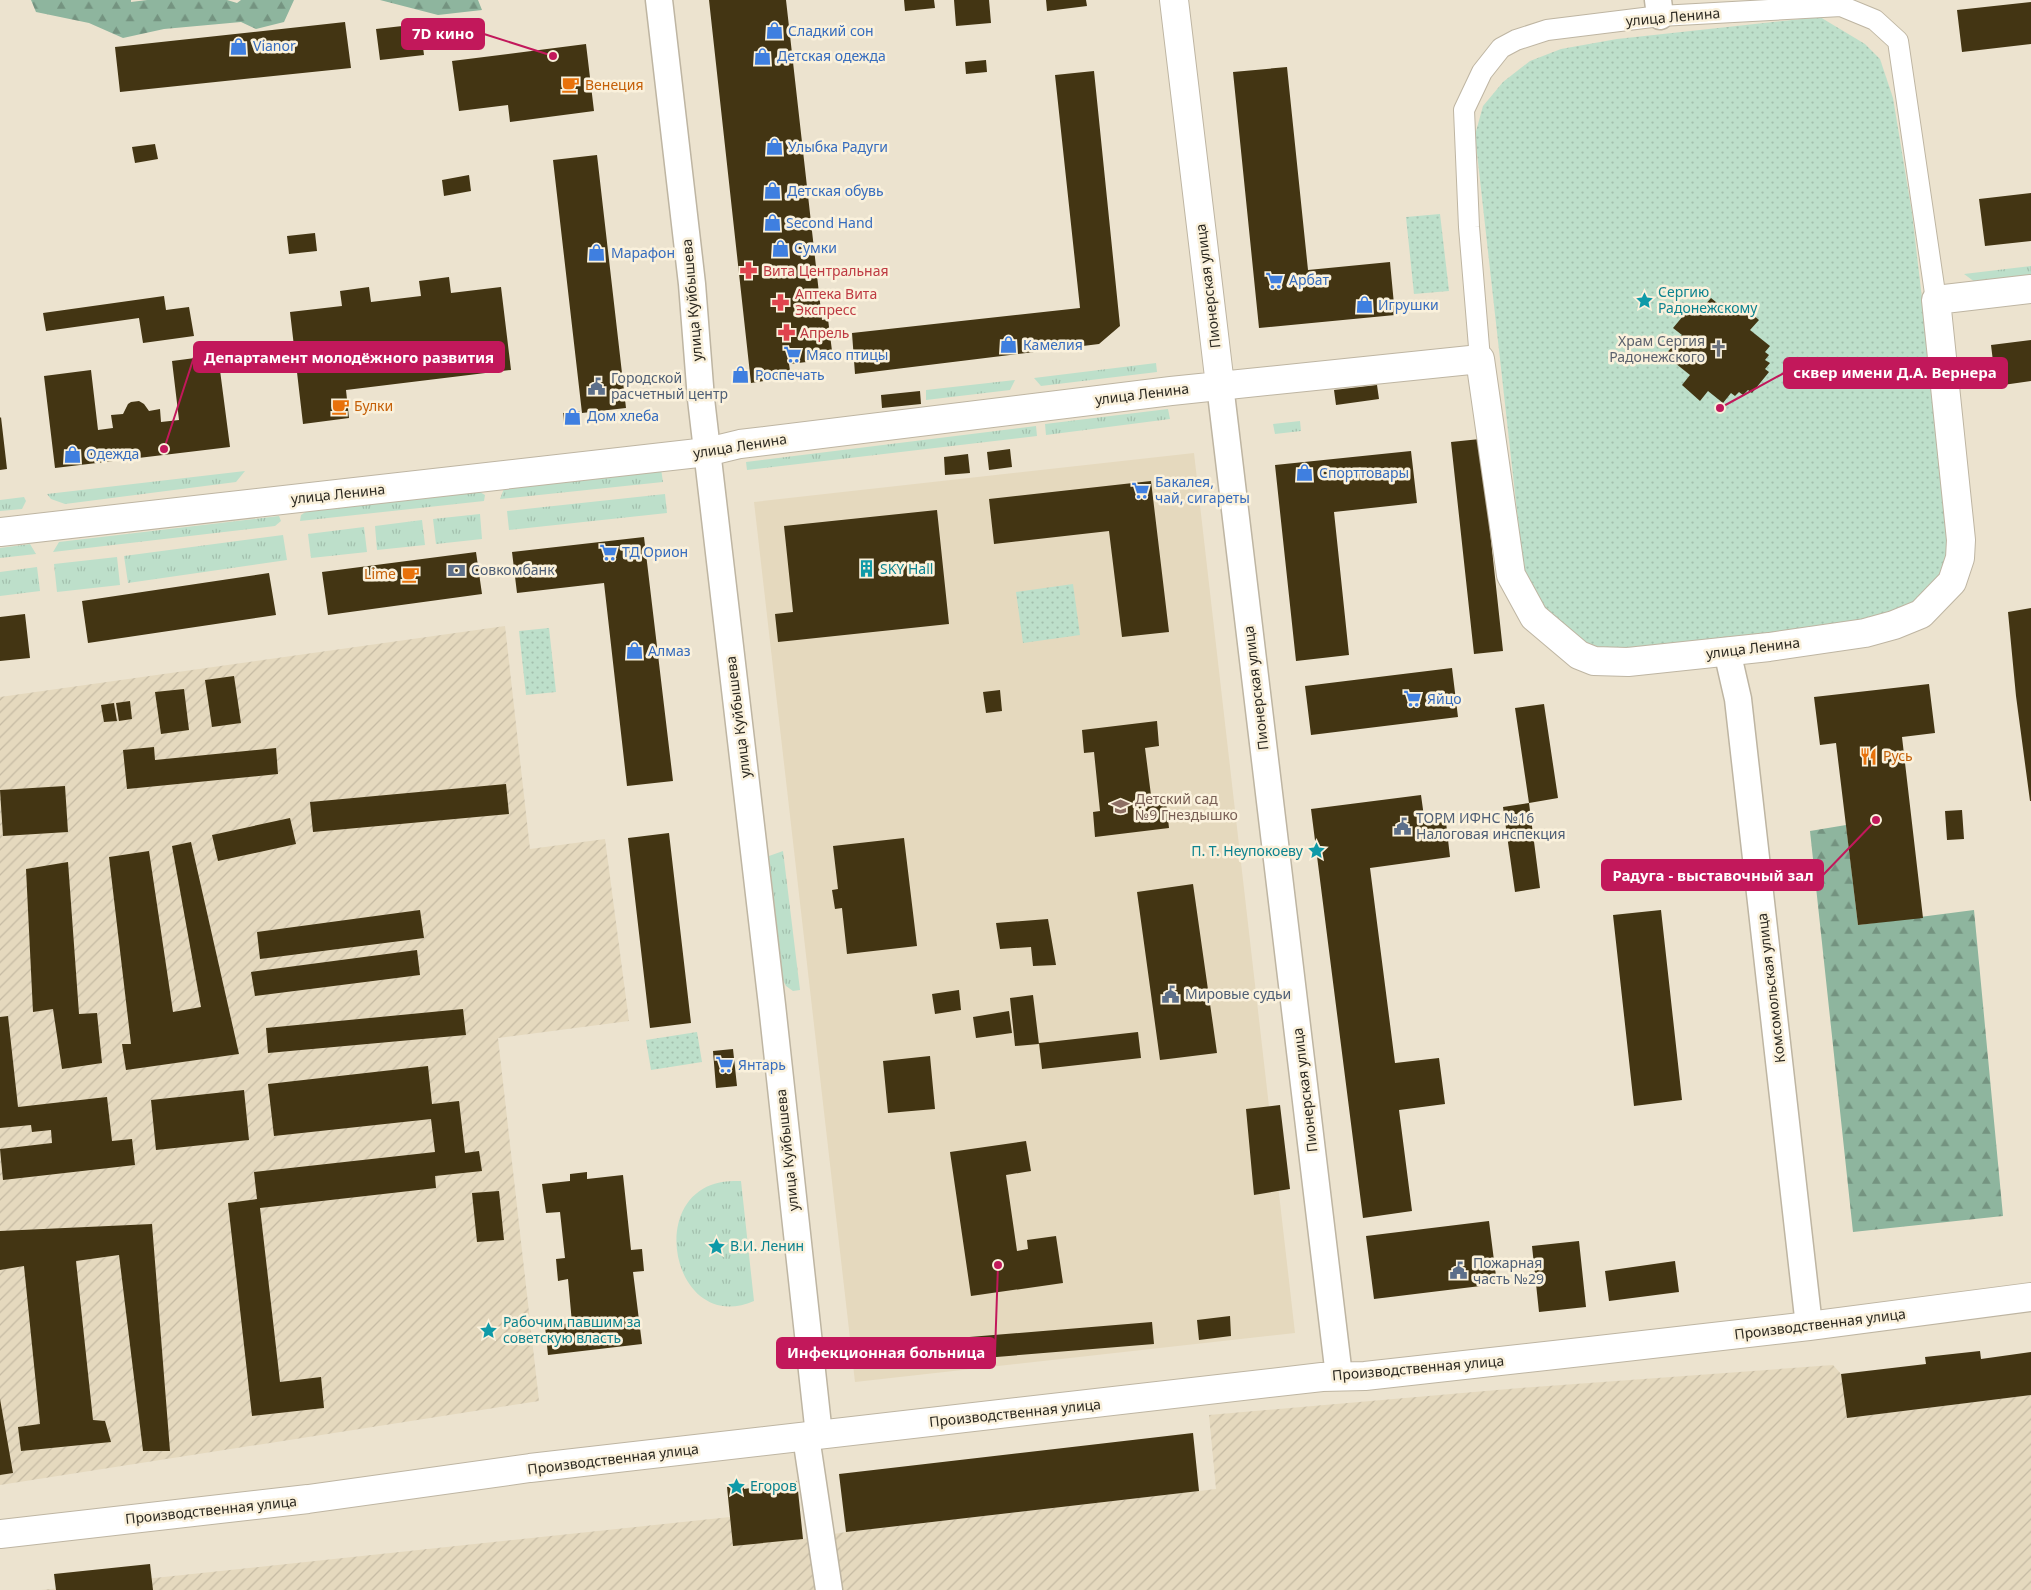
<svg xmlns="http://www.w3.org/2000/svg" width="2031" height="1590" font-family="'Noto Sans',sans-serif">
<defs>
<pattern id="industrial-furrows" width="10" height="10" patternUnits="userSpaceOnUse" patternTransform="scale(1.25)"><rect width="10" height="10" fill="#e5d9be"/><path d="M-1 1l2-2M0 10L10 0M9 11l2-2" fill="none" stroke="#c5baa3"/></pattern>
<pattern id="grass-tufts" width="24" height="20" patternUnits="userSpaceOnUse" patternTransform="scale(1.25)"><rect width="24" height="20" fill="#bddfca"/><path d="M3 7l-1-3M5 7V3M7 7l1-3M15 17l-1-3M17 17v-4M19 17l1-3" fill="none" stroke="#a3bfad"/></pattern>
<pattern id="forest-firs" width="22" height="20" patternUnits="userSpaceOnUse" patternTransform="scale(1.25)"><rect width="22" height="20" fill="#8eb59e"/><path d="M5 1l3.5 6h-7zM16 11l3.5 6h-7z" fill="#749380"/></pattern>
<pattern id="park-dots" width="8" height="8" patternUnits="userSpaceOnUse" patternTransform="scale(1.25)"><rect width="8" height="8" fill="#bddfca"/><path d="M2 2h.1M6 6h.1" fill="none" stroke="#a3bfad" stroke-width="1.8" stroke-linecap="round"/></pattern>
</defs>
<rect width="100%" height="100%" fill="#ece3cf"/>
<path fill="#e5d9be" d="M1194,453L1295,1333L855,1382L754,502Z"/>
<path fill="url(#industrial-furrows)" d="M505,626L530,849L605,839L629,1021L498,1038L539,1401L0,1485V697Z
M1833,1365L1841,1374L1847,1418L2031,1395V1590H41L730,1517L803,1539L846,1532L1216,1489L1209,1415L1520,1388Z"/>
<path fill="url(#grass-tufts)" d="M2031,266V279L1979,285L1964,274Z
M1156,363L1157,372L1041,386L1034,378Z
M1015,380L1010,390L926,400V390Z
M1168,409L1170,419L1046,435L1045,424Z
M1300,421L1301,431L1275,434L1273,424Z
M1036,426L1037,436L747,470L746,462Z
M661,469L663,482L500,499L505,486Z
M245,471L236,482L65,504L51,499L47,494Z
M478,491L485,495L484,501L300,521L301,515L307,511Z
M665,494L667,513L509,530L507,511Z
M24,497L26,501L22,509L0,511V500Z
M480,514L482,539L436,544L433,519Z
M279,516L281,521L275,526L53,552L59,542Z
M422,520L425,545L377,550L375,526Z
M364,527L367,552L311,558L308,534Z
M283,535L287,560L128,583L124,556Z
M30,544L36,554L0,558V548Z
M117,557L120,585L57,592L54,564Z
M37,567L40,591L0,596V572Z
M783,851L800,990L793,991L786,986L783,980L769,856Z
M741,1181L754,1301C678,1334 647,1209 711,1185C721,1181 731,1181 741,1181Z"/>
<path fill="url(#forest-firs)" d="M31,0H131V2L147,0H227L237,3L241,0H294L284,22L256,29L241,22L164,29L123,38L89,23L36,12Z
M380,0H478L482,10L438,15Z
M1846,825L1858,925L1974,910L2003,1216L1853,1232L1810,831Z"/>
<path fill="url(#park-dots)" d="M1820,17L1865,44L1880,59L1893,98L1912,213L1950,537C1947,563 1938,584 1919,603C1912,609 1900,613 1891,618L1712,641L1605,649L1578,640L1560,629L1526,582L1523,565L1475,135L1483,106L1503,82L1530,61L1561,49L1617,39Z
M1440,214L1449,291L1414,294L1406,217Z
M1073,584L1080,635L1023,643L1016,592Z
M549,628L556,692L526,695L519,631Z
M697,1032L702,1062L651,1070L646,1040Z"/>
<path fill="#433513" d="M709,0H786L822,320L828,319L833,359L789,364L791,377L751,383Z
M904,0H934L935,8L905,11Z
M954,0H989L991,23L956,26Z
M1046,0H1086L1087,6L1047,11Z
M2031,2V44L1962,52L1957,10Z
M345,22L351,68L120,92L115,47Z
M420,24L424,55L380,60L376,29Z
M586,44L594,111L510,122L508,105L459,111L452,61Z
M986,60L987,72L966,74L965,62Z
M1287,67L1308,270L1390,262L1395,315L1259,328L1233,72Z
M1094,71L1120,326L1099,344L855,374L852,333L1080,308L1055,75Z
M155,144L158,159L135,163L132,147Z
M597,155L626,408L582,413L553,160Z
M469,175L471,191L444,196L442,180Z
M2031,193V241L1985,246L1979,199Z
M315,233L317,251L289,254L287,236Z
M449,277L451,293L501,287L511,370L346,390L349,418L303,424L290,312L342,306L340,291L369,287L371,302L421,296L419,281Z
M164,296L166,310L189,307L194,336L143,343L139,318L46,331L43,313Z
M1711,298L1732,315L1741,305L1759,320L1750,330L1770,346L1765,352L1769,355L1765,360L1770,363L1765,369L1769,372L1752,393L1748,390L1743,395L1739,392L1735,396L1731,393L1723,403L1708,391L1700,401L1682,385L1690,375L1665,355L1682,335L1673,328L1688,310L1695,316Z
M2031,340V381L1996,386L1991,345Z
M218,355L230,447L55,468L44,376L91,370L98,430L113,428L111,415L123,414L128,404L131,402L139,401L144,404L149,411L160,409L161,422L179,420L172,361Z
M1377,385L1379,399L1336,405L1334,390Z
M920,391L921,404L882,408L881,395Z
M580,411L581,422L564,423L563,413Z
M1,417L7,469L0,470V418Z
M1480,439L1503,651L1474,654L1451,442Z
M1010,449L1012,467L989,470L987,452Z
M1411,451L1417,503L1334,512L1349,655L1296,661L1275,465Z
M968,454L970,473L945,475L944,457Z
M1151,481L1169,632L1122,637L1109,531L994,544L989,499Z
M937,510L949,624L778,642L775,614L793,612L784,526Z
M644,537L673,781L627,786L604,583L517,593L512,552Z
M476,552L482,594L328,615L322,572Z
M269,573L276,615L88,643L82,601Z
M2031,608V801H2030L2016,696L2008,612Z
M25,614L30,658L0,661V617Z
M1452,668L1458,717L1311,735L1305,686Z
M234,676L241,723L212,727L205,680Z
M1929,684L1935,733L1902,737L1923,918L1858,925L1836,743L1820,745L1814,697Z
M184,689L189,730L161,734L155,692Z
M1000,690L1002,711L986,713L983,692Z
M130,701L132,719L119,721L116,703Z
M114,703L117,721L104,722L101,705Z
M1544,704L1558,798L1529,803L1540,888L1515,892L1503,807L1529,803L1515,708Z
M1157,721L1159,746L1145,748L1152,803L1166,801L1169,828L1095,837L1093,812L1100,811L1094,752L1084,753L1082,730Z
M154,747L155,760L276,748L278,774L127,789L123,750Z
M506,784L509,814L313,832L310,802Z
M65,786L68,832L3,836L0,790Z
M1421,795L1425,824L1446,822L1450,857L1370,868L1395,1063L1439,1058L1445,1104L1399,1110L1412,1211L1363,1218L1311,809Z
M1962,810L1964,839L1947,840L1945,811Z
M290,818L296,844L218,861L212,835Z
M669,833L691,1023L650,1028L628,838Z
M904,838L917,946L847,954L842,908L835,909L832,890L838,889L833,846Z
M191,842L239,1054L126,1070L122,1044H131L109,857L149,851L173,1012L201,1007L172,846Z
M68,862L79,1014L97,1013L102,1063L62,1069L53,1009L33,1012L26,869Z
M1193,884L1217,1053L1160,1060L1137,892Z
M420,910L424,938L260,959L257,932Z
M1661,910L1682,1100L1634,1106L1613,915Z
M1048,919L1056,965L1033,966L1031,947L1000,949L996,923Z
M417,950L420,975L255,996L251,972Z
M959,990L961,1010L935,1014L932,994Z
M1033,995L1039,1044L1015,1046L1010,998Z
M463,1009L466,1035L268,1053L266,1028Z
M1009,1011L1012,1033L976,1038L973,1017Z
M8,1016L18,1107L107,1097L112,1141L132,1139L135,1165L3,1180L0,1149L52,1143L51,1130L32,1132L31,1125L0,1128V1017Z
M1138,1032L1141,1058L1042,1069L1039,1043Z
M733,1049L737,1086L716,1088L713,1051Z
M930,1056L935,1109L888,1113L883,1061Z
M428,1066L432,1104L459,1101L465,1153L479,1151L482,1171L435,1176L436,1188L260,1208L280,1382L321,1377L324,1408L252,1416L228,1203L257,1199L254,1172L435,1152L431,1119L274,1136L268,1084Z
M244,1090L249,1140L156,1150L151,1100Z
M1280,1105L1290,1189L1254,1195L1246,1109Z
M1026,1141L1031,1171L1006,1175L1017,1251L1028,1249L1027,1240L1056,1236L1063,1283L971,1296L950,1152Z
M587,1172V1179L623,1175L631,1250L642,1249L644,1271L633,1272L642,1344L548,1355L545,1326L572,1323L568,1279L558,1281L556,1259L565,1258L560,1212L546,1213L542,1184L570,1181V1174Z
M499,1191L504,1240L477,1242L472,1193Z
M1489,1221L1497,1284L1374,1299L1366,1236Z
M152,1224L170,1451H143L119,1255L76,1261L93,1420L105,1421L111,1442L21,1451L18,1427L40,1424L24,1266L0,1270V1231Z
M1579,1241L1586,1307L1539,1312L1532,1246Z
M1675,1261L1679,1292L1609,1301L1605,1271Z
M1230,1316L1231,1336L1199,1340L1197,1320Z
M1152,1322L1154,1344L874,1367L872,1345Z
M1980,1351L1981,1359L2031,1352V1395L1847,1418L1841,1374L1926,1364L1925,1357Z
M0,1399L13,1473L0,1475Z
M1193,1433L1199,1491L846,1532L839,1474Z
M797,1481L803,1539L733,1546L727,1487L744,1485V1489Z
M150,1564L153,1590H56L54,1574Z"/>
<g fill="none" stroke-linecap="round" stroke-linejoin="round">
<defs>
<path id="pedestrian" d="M1480,359L1469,227L1464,110L1482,72L1501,48L1516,40L1547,30L1660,16L1841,6L1875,20L1898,41L1936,300"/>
<path id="minor" d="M659,0L692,284L701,399L772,1005L819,1435
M1658,0L1660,16
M1220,385L1339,1376
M1727,651L1738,699L1809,1326
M806,1437L829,1590"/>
<path id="tertiary" d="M1174,0L1220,385
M0,532L707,452L740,444L1171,391L1480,359L1511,575L1534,617L1579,655L1594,661L1628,662L1769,647L1865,633L1894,625L1921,614L1952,582L1960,558L1961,540L1936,300L2031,289
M0,1534L308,1499L530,1468L1322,1377L1365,1376L1599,1350L1809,1326L2031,1297"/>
</defs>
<use href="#pedestrian" stroke="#beb5a2" stroke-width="22"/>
<use href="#minor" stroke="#beb5a2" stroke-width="29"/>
<use href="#tertiary" stroke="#beb5a2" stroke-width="30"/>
<use href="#pedestrian" stroke="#fff" stroke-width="20"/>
<use href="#minor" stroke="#fff" stroke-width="26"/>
<use href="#tertiary" stroke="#fff" stroke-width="28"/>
</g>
<defs>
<symbol id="shop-bare" viewBox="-9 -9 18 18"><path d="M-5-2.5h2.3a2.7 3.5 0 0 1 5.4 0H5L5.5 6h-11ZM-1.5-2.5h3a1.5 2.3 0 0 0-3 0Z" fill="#3f7fe0" stroke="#faf1dc" stroke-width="2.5" paint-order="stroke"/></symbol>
<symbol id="cafe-bare" viewBox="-9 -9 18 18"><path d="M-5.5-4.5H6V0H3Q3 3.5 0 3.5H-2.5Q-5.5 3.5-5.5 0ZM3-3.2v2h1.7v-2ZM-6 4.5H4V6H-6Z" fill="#e8710a" stroke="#faf1dc" stroke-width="2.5" paint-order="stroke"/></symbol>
<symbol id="pharmacy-bare" viewBox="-9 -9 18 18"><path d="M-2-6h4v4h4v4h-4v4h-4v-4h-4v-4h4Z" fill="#e0444e" stroke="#faf1dc" stroke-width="2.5" paint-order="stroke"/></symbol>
<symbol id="supermarket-bare" viewBox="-9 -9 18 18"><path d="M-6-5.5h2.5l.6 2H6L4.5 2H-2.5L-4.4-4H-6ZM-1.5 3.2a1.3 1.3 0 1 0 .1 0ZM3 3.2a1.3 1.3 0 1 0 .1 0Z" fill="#3f7fe0" stroke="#faf1dc" stroke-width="2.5" paint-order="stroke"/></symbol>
<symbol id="sight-bare" viewBox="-9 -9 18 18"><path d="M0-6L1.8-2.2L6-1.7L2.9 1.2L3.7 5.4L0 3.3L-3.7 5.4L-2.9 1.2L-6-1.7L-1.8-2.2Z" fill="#0f9aa8" stroke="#faf1dc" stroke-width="2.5" paint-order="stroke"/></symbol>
<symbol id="church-bare" viewBox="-9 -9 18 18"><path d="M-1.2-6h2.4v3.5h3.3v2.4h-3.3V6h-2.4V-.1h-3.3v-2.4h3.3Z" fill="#6b7280" stroke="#faf1dc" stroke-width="2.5" paint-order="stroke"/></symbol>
<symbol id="civic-bare" viewBox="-9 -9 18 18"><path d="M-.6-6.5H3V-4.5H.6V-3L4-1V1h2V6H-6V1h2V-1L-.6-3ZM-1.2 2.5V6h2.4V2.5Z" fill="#5c6f8a" stroke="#faf1dc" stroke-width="2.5" paint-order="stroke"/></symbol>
<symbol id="building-bare" viewBox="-9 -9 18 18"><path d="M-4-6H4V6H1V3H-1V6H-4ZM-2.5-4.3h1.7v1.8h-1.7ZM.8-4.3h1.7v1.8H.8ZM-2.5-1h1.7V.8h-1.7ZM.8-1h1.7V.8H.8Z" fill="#0f9aa8" stroke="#faf1dc" stroke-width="2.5" paint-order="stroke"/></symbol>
<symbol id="bank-bare" viewBox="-9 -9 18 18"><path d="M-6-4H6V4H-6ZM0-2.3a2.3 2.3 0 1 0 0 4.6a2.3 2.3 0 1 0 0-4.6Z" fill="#5c6f8a" stroke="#faf1dc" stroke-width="2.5" paint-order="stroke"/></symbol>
<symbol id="restaurant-bare" viewBox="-9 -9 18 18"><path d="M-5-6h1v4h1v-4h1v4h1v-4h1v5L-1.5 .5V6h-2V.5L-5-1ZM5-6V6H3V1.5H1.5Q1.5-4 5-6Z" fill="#e8710a" stroke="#faf1dc" stroke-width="2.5" paint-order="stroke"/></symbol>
<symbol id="school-bare" viewBox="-9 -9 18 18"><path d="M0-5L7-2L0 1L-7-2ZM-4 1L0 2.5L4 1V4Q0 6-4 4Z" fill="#8d6e63" stroke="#faf1dc" stroke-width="2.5" paint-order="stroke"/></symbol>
</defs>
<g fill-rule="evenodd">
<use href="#shop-bare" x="762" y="18" width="25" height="25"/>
<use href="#shop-bare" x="226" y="34" width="25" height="25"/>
<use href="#shop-bare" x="750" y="44" width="25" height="25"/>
<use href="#cafe-bare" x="558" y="72" width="25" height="25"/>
<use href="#shop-bare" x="762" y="134" width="25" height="25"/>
<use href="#shop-bare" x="760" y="178" width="25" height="25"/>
<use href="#shop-bare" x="760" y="210" width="25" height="25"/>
<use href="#shop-bare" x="768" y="236" width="25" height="25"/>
<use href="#shop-bare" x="584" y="240" width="25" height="25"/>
<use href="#pharmacy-bare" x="736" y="258" width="25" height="25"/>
<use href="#supermarket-bare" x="1262" y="268" width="25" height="25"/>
<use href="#sight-bare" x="1632" y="288" width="25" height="25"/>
<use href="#pharmacy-bare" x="768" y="290" width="25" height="25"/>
<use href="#shop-bare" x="1352" y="292" width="25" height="25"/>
<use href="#pharmacy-bare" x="774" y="320" width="25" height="25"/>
<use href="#shop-bare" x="996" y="332" width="25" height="25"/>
<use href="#church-bare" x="1706" y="336" width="25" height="25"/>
<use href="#supermarket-bare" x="780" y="342" width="25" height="25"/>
<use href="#shop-bare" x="728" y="362" width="25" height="25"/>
<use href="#civic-bare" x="584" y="374" width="25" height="25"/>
<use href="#cafe-bare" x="328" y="394" width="25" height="25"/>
<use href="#shop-bare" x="560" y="404" width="25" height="25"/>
<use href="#shop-bare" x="60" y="442" width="25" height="25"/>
<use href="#shop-bare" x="1292" y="460" width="25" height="25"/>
<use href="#supermarket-bare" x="1128" y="478" width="25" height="25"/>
<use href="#supermarket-bare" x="596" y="540" width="25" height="25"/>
<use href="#building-bare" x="854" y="556" width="25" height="25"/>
<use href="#bank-bare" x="444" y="558" width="25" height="25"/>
<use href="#cafe-bare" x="398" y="562" width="25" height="25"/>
<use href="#shop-bare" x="622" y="638" width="25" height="25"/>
<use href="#supermarket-bare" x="1400" y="686" width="25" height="25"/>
<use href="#restaurant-bare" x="1856" y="744" width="25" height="25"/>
<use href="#school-bare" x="1108" y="794" width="25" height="25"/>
<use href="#civic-bare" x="1390" y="814" width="25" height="25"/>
<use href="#sight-bare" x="1304" y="838" width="25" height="25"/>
<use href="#civic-bare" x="1158" y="982" width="25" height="25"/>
<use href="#supermarket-bare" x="712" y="1052" width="25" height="25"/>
<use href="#sight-bare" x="704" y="1234" width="25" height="25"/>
<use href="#civic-bare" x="1446" y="1258" width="25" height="25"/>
<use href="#sight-bare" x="476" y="1318" width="25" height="25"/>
<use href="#sight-bare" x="724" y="1474" width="25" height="25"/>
</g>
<g text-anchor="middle" stroke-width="5" stroke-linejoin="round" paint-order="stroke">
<g font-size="14" fill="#2b2820" stroke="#faf1dc">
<text transform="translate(1673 17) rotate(-5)" y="5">улица Ленина</text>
<text transform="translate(1208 286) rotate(-97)" y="5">Пионерская улица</text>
<text transform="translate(692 300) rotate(-95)" y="5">улица Куйбышева</text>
<text transform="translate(1142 394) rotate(-7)" y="5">улица Ленина</text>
<text transform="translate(740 446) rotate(-9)" y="5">улица Ленина</text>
<text transform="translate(338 494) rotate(-6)" y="5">улица Ленина</text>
<text transform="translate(1753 648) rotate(-7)" y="5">улица Ленина</text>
<text transform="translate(1256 688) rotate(-97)" y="5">Пионерская улица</text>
<text transform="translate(738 717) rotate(-97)" y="5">улица Куйбышева</text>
<text transform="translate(1771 988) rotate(-97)" y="5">Комсомольская улица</text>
<text transform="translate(1305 1090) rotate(-97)" y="5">Пионерская улица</text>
<text transform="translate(787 1150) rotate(-96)" y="5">улица Куйбышева</text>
<text transform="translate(1820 1324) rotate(-7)" y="5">Производственная улица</text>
<text transform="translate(1418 1368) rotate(-5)" y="5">Производственная улица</text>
<text transform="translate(1015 1413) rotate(-6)" y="5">Производственная улица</text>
<text transform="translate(613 1459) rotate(-7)" y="5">Производственная улица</text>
<text transform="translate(211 1510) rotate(-6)" y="5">Производственная улица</text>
</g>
<g font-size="14" fill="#366cbe" stroke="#faf1dc" text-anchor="start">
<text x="788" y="36">Сладкий сон</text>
<text x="253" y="51">Vianor</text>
<text x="777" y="61">Детская одежда</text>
<text x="788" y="152">Улыбка Радуги</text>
<text x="787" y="196">Детская обувь</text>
<text x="786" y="228">Second Hand</text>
<text x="794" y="253">Сумки</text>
<text x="611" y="258">Марафон</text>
<text x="1289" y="285">Арбат</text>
<text x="1378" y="310">Игрушки</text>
<text x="1023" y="350">Камелия</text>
<text x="806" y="360">Мясо птицы</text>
<text x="755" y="380">Роспечать</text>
<text x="587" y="421">Дом хлеба</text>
<text x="86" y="459">Одежда</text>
<text x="1319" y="478">Спорттовары</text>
<text x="1155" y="487">Бакалея,<tspan x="1155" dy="16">чай, сигареты</tspan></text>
<text x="622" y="557">ТД Орион</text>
<text x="648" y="656">Алмаз</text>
<text x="1427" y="704">Яйцо</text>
<text x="738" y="1070">Янтарь</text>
</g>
<g font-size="14" fill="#c56008" stroke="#faf1dc" text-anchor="start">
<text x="585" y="90">Венеция</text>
<text x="354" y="411">Булки</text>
<text x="396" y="579" text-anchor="end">Lime</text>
<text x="1883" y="761">Русь</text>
</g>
<g font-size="14" fill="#be3a42" stroke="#faf1dc" text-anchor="start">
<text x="763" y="276">Вита Центральная</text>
<text x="795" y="299">Аптека Вита<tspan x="795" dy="16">Экспресс</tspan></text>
<text x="800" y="338">Апрель</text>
</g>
<g font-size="14" fill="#0d838f" stroke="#faf1dc" text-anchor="start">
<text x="1658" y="297">Сергию<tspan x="1658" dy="16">Радонежскому</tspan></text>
<text x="880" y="574">SKY Hall</text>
<text x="1303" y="856" text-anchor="end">П. Т. Неупокоеву</text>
<text x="730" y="1251">В.И. Ленин</text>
<text x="503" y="1327">Рабочим павшим за<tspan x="503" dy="16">советскую власть</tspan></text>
<text x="750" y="1491">Егоров</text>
</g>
<g font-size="14" fill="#5b616d" stroke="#faf1dc" text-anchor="end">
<text x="1705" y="346">Храм Сергия<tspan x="1705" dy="16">Радонежского</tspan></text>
</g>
<g font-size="14" fill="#4e5e75" stroke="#faf1dc" text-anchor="start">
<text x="611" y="383">Городской<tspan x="611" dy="16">расчетный центр</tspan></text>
<text x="471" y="575">Совкомбанк</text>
<text x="1416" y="823">ТОРМ ИФНС №16<tspan x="1416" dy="16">Налоговая инспекция</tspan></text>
<text x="1185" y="999">Мировые судьи</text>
<text x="1473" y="1268">Пожарная<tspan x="1473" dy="16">часть №29</tspan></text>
</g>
<g font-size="14" fill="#785e54" stroke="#faf1dc" text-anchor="start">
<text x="1135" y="804">Детский сад<tspan x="1135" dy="16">№9 Гнездышко</tspan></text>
</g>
</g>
<path fill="none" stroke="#c2185b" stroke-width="2" d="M553 56L484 34M164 449L194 357M1720 408L1784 373M1876 820L1823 875M998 1265L995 1353"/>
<g fill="#c2185b" stroke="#faf1dc" stroke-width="2">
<circle cx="553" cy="56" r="5"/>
<circle cx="164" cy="449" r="5"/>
<circle cx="1720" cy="408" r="5"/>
<circle cx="1876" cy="820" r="5"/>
<circle cx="998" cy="1265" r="5"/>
</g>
<g fill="#c2185b" stroke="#c2185b" stroke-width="2">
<rect x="402" y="19" width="82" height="30" rx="5"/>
<rect x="194" y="342" width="310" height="30" rx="5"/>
<rect x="1784" y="358" width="223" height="30" rx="5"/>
<rect x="1602" y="860" width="221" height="30" rx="5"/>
<rect x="777" y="1338" width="218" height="30" rx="5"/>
</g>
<g font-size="15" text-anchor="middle" font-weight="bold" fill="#fff">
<text x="443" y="39">7D кино</text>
<text x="349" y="363">Департамент молодёжного развития</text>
<text x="1895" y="378">сквер имени Д.А. Вернера</text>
<text x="1713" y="881">Радуга - выставочный зал</text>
<text x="886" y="1358">Инфекционная больница</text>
</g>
</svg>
